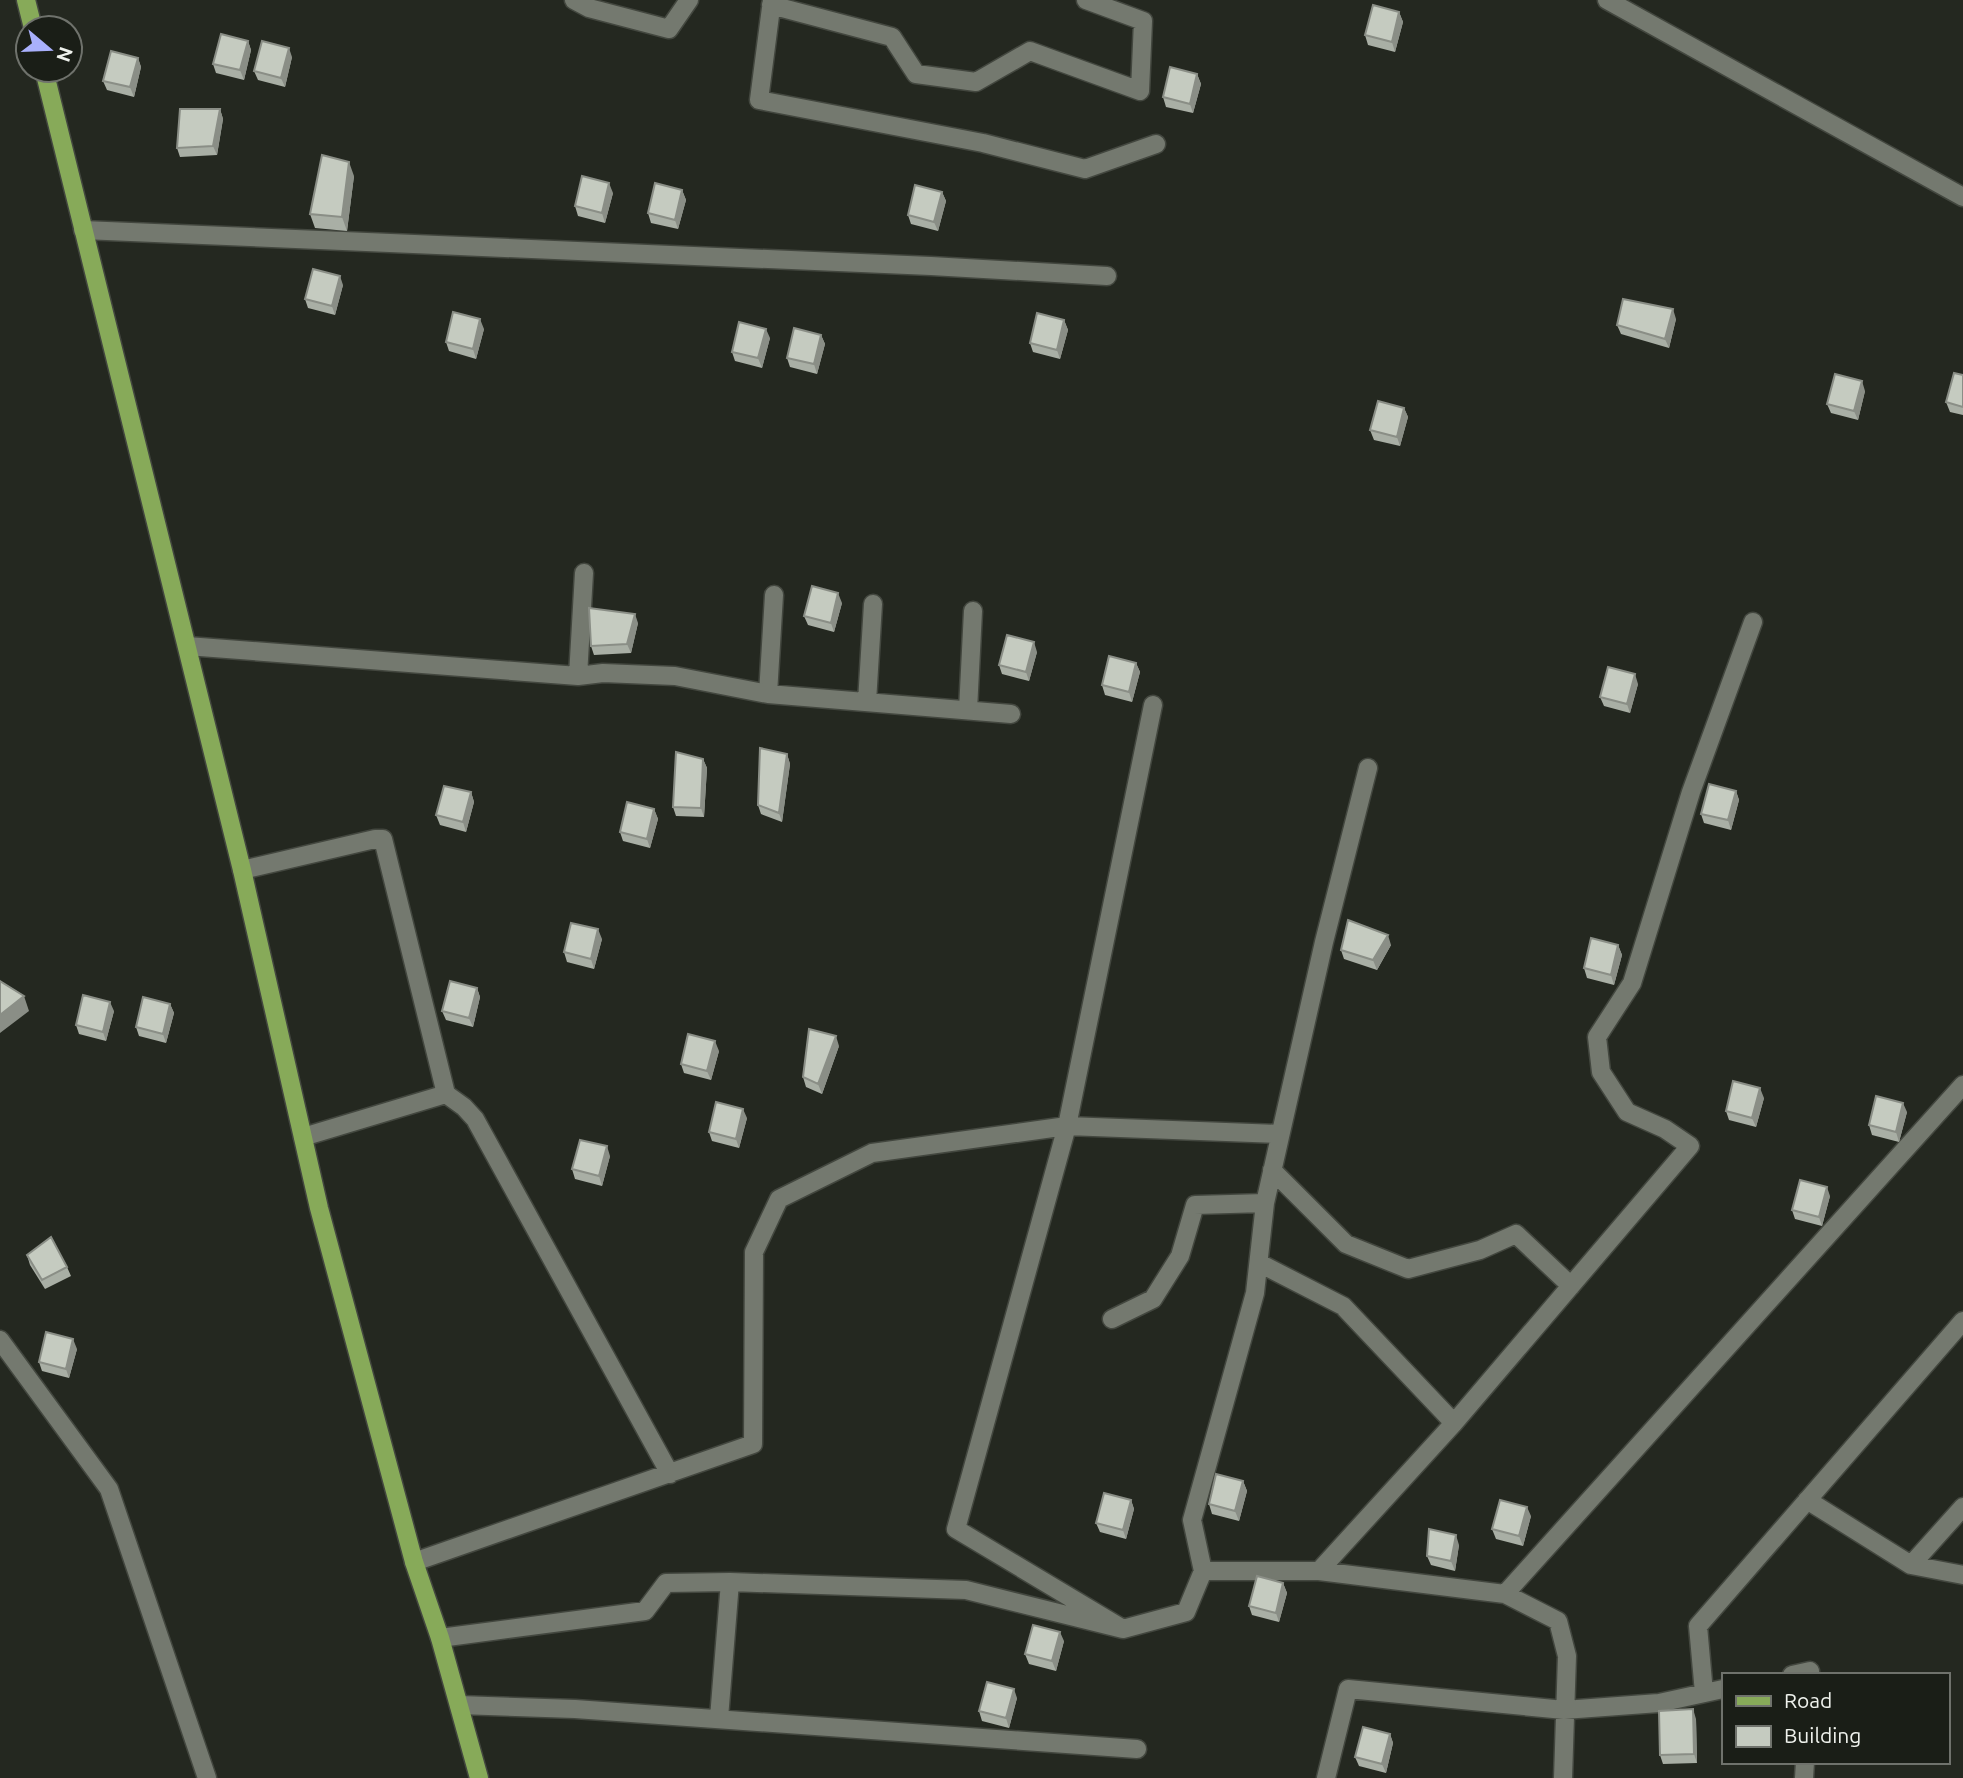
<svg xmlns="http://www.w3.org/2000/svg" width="1963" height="1778" font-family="Ubuntu,sans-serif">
<rect width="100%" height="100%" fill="#242820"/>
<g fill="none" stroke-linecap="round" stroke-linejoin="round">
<defs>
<path id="street" d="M574,0L589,8L669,29L689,0
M772,0L759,100L983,143L1085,169L1156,144
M1607,0L1963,197
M771,5L892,37L916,74L976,82L1030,51L1140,91L1143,21L1086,0
M83,230L931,266L1107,276
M187,646L578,676L603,673L675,676L768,694L1011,714
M578,676L584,573
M768,694L774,595
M867,702L873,604
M968,710L973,611
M242,870L375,839H383L446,1094L464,1107L475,1119L670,1474
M303,1137L446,1094
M1272,1170L1346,1244L1408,1269L1480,1250L1516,1234L1571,1286
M1259,1263L1343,1306L1454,1423
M1112,1319L1153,1299L1180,1256L1195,1205L1265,1203
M1807,1500L1911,1565L1963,1575
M414,1562L753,1444L754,1252L779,1199L872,1153L1067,1126L1280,1134
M1911,1565L1963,1507
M1203,1571L1192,1520L1255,1293L1265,1203L1324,942L1368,768
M1319,1571L1454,1423L1690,1146L1665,1129L1627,1112L1601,1072L1597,1037L1632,983L1691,792L1753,622
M730,1582L966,1590L1123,1629L1186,1612L1203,1571H1319L1505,1594L1558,1621L1567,1656L1563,1778
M1505,1594L1963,1085
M1123,1629L956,1529L1067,1126L1153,705
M440,1638L645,1611L666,1583L730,1582L719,1718
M1792,1675L1810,1671V1675
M1704,1693L1698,1626L1963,1321
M459,1705L575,1709L1137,1749
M1326,1778L1348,1689L1564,1710L1659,1703L1723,1689
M1804,1778L1805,1762"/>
<path id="secondary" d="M0,1340L109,1489L207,1778"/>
<path id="primary" d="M26,0L33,28
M44,70L242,870L319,1208L414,1562L440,1638L479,1778"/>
</defs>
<use href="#street" stroke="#43473f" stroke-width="21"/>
<use href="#secondary" stroke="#43473f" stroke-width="21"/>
<use href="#primary" stroke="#43473f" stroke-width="21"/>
<use href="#street" stroke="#74796f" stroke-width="18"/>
<use href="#secondary" stroke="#74796f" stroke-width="18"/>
<use href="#primary" stroke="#87aa59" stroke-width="18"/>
</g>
<path fill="#a9afa5" d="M1399,12L1403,22L1395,52L1368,45L1365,35Z
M248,41L251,50L244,80L216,73L213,64Z
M292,57L285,87L258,80L254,71Z
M138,58L141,67L134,97L107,90L103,81Z
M1197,74L1201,84L1193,113L1166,107L1163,97Z
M220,109L223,119L217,155L180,157L177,148Z
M354,176L347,231L315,228L310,214Z
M682,190L686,200L678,229L651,223L648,213Z
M942,192L946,201L938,231L911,224L908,215Z
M613,193L605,223L578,216L575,206Z
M343,285L335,315L308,308L305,299Z
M1676,319L1669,348L1621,334L1617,325Z
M1064,320L1068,330L1060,359L1033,352L1030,343Z
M484,329L476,359L449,351L446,342Z
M821,335L825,344L817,374L790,367L787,358Z
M770,338L762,368L735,361L732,352Z
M1963,375V415L1950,412L1946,402Z
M1865,391L1858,420L1831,413L1827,404Z
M1404,408L1408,417L1400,446L1374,440L1370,430Z
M842,603L834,632L808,625L804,616Z
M638,623L631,653L594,655L591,646Z
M1037,652L1029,681L1002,674L999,665Z
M1136,663L1140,672L1132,702L1105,695L1102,685Z
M1638,684L1630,713L1604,706L1600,697Z
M787,754L790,764L782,822L761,814L758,805Z
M703,759L707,768L704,817L676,816L673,807Z
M1736,791L1739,800L1731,830L1704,823L1701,814Z
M471,792L474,802L466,832L440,825L436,815Z
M654,809L658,819L650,848L623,841L620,832Z
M602,939L594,969L567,962L564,952Z
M1391,945L1377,970L1344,959L1341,950Z
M1618,945L1622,955L1614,985L1587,978L1584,968Z
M477,988L480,997L473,1027L446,1020L442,1011Z
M170,1004L174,1013L166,1043L139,1036L136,1027Z
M114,1011L106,1041L79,1034L76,1025Z
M839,1046L822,1094L806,1087L803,1077Z
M719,1051L711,1080L684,1073L681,1064Z
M1764,1098L1756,1127L1729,1120L1726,1111Z
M1907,1112L1899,1142L1872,1135L1869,1125Z
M747,1118L739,1148L712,1141L709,1132Z
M610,1156L602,1186L575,1179L572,1169Z
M1830,1196L1822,1226L1795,1219L1792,1210Z
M27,1255L67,1267L71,1276L45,1289L30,1265Z
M77,1349L69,1378L42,1371L39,1362Z
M1243,1481L1247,1491L1239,1521L1212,1514L1209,1504Z
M1131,1500L1134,1509L1126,1539L1100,1532L1096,1523Z
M1531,1516L1523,1546L1496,1539L1492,1529Z
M1459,1545L1455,1571L1431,1565L1427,1556Z
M1283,1583L1287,1593L1279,1622L1252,1615L1249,1606Z
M1064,1641L1056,1671L1029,1664L1025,1654Z
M1017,1698L1009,1728L982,1721L979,1711Z
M1696,1719L1697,1763L1663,1764L1660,1755Z
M1390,1734L1393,1743L1386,1773L1359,1766L1355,1757Z"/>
<path fill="#8a8e86" d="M1399,12L1403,22L1395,52L1392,42Z
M248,41L251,50L244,80L240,70Z
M289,48L292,57L285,87L281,78Z
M138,58L141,67L134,97L130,87Z
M1197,74L1201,84L1193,113L1190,104Z
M220,109L223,119L217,155L213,146Z
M349,162L354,176L347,231L342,217Z
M609,183L613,193L605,223L602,213Z
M682,190L686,200L678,229L675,220Z
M942,192L946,201L938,231L934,222Z
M340,276L343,285L335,315L332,306Z
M1673,309L1676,319L1669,348L1665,339Z
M480,319L484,329L476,359L473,349Z
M1064,320L1068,330L1060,359L1057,350Z
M766,329L770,338L762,368L758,358Z
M821,335L825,344L817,374L814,364Z
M1862,381L1865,391L1858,420L1854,411Z
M1404,408L1408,417L1400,446L1397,437Z
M838,593L842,603L834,632L831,623Z
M635,614L638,623L631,653L627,644Z
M1034,642L1037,652L1029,681L1026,672Z
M1136,663L1140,672L1132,702L1129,692Z
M1635,674L1638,684L1630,713L1627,704Z
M787,754L790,764L782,822L779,813Z
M703,759L707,768L704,817L701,808Z
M1736,791L1739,800L1731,830L1728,820Z
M471,792L474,802L466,832L463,822Z
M654,809L658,819L650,848L647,839Z
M598,929L602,939L594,969L591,959Z
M1388,935L1391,945L1377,970L1373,960Z
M1618,945L1622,955L1614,985L1611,975Z
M477,988L480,997L473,1027L469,1018Z
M24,996L29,1011L0,1033V1015Z
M110,1002L114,1011L106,1041L103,1032Z
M170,1004L174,1013L166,1043L163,1034Z
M836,1036L839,1046L822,1094L818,1084Z
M715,1041L719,1051L711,1080L707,1071Z
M1760,1088L1764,1098L1756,1127L1752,1118Z
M1903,1103L1907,1112L1899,1142L1896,1132Z
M743,1109L747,1118L739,1148L736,1139Z
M607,1146L610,1156L602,1186L599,1176Z
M1827,1187L1830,1196L1822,1226L1819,1217Z
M73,1339L77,1349L69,1378L66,1369Z
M1243,1481L1247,1491L1239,1521L1235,1511Z
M1131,1500L1134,1509L1126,1539L1123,1530Z
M1527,1507L1531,1516L1523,1546L1519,1536Z
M1456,1535L1459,1545L1455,1571L1451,1561Z
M1283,1583L1287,1593L1279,1622L1276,1613Z
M1060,1632L1064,1641L1056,1671L1052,1661Z
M1014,1689L1017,1698L1009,1728L1006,1718Z
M1693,1709L1696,1719L1697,1763L1694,1754Z
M1390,1734L1393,1743L1386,1773L1382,1764Z"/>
<path fill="#c5cbc0" stroke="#8a8e86" stroke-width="2" d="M1373,5L1399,12L1392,42L1365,35Z
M221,34L248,41L240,70L213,64Z
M262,41L289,48L281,78L254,71Z
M111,51L138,58L130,87L103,81Z
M1170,67L1197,74L1190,104L1163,97Z
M180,109H220L213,146L177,148Z
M322,155L349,162L342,217L310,214Z
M582,176L609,183L602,213L575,206Z
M655,183L682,190L675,220L648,213Z
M915,185L942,192L934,222L908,215Z
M313,269L340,276L332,306L305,299Z
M1623,299L1673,309L1665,339L1617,325Z
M453,312L480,319L473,349L446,342Z
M1037,313L1064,320L1057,350L1030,343Z
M739,322L766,329L758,358L732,352Z
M794,328L821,335L814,364L787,358Z
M1954,373L1963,375V407L1946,402Z
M1835,374L1862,381L1854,411L1827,404Z
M1378,401L1404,408L1397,437L1370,430Z
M812,586L838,593L831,623L804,616Z
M589,608L635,614L627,644L591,646Z
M1007,635L1034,642L1026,672L999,665Z
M1109,656L1136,663L1129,692L1102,685Z
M1608,667L1635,674L1627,704L1600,697Z
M760,748L787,754L779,813L758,805Z
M676,752L703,759L701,808L673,807Z
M1709,784L1736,791L1728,820L1701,814Z
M444,786L471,792L463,822L436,815Z
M627,802L654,809L647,839L620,832Z
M1348,920L1388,935L1373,960L1341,950Z
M571,923L598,929L591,959L564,952Z
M1591,938L1618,945L1611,975L1584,968Z
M0,981L24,996L0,1015Z
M450,981L477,988L469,1018L442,1011Z
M83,995L110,1002L103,1032L76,1025Z
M143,997L170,1004L163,1034L136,1027Z
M809,1029L836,1036L818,1084L803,1077Z
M688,1034L715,1041L707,1071L681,1064Z
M1733,1081L1760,1088L1752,1118L1726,1111Z
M1876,1096L1903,1103L1896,1132L1869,1125Z
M716,1102L743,1109L736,1139L709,1132Z
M580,1140L607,1146L599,1176L572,1169Z
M1800,1180L1827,1187L1819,1217L1792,1210Z
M51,1237L67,1267L42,1280L27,1255Z
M46,1332L73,1339L66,1369L39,1362Z
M1216,1474L1243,1481L1235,1511L1209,1504Z
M1104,1493L1131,1500L1123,1530L1096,1523Z
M1500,1500L1527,1507L1519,1536L1492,1529Z
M1429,1529L1456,1535L1451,1561L1427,1556Z
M1257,1576L1283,1583L1276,1613L1249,1606Z
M1033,1625L1060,1632L1052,1661L1025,1654Z
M987,1682L1014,1689L1006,1718L979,1711Z
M1693,1709L1694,1754L1660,1755L1659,1711Z
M1363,1727L1390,1734L1382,1764L1355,1757Z"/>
<rect x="1722" y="1673" width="228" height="91" fill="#1a1e17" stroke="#6f726c" stroke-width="2"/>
<rect x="1736" y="1696" width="35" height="10" fill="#87aa59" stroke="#6f726c" stroke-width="2"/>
<text x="1784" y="1708" font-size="21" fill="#eef1ec">Road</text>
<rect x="1736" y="1726" width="35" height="21" fill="#c5cbc0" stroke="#6f726c" stroke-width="2"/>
<text x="1784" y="1743" font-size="21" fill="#eef1ec">Building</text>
<g transform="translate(49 49) rotate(109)"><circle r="33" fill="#1a1e17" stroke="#6f726c" stroke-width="2"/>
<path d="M0-5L12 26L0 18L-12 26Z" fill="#a9b0fc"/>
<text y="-10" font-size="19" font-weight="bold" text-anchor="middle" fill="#eef1ec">N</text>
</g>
</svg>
